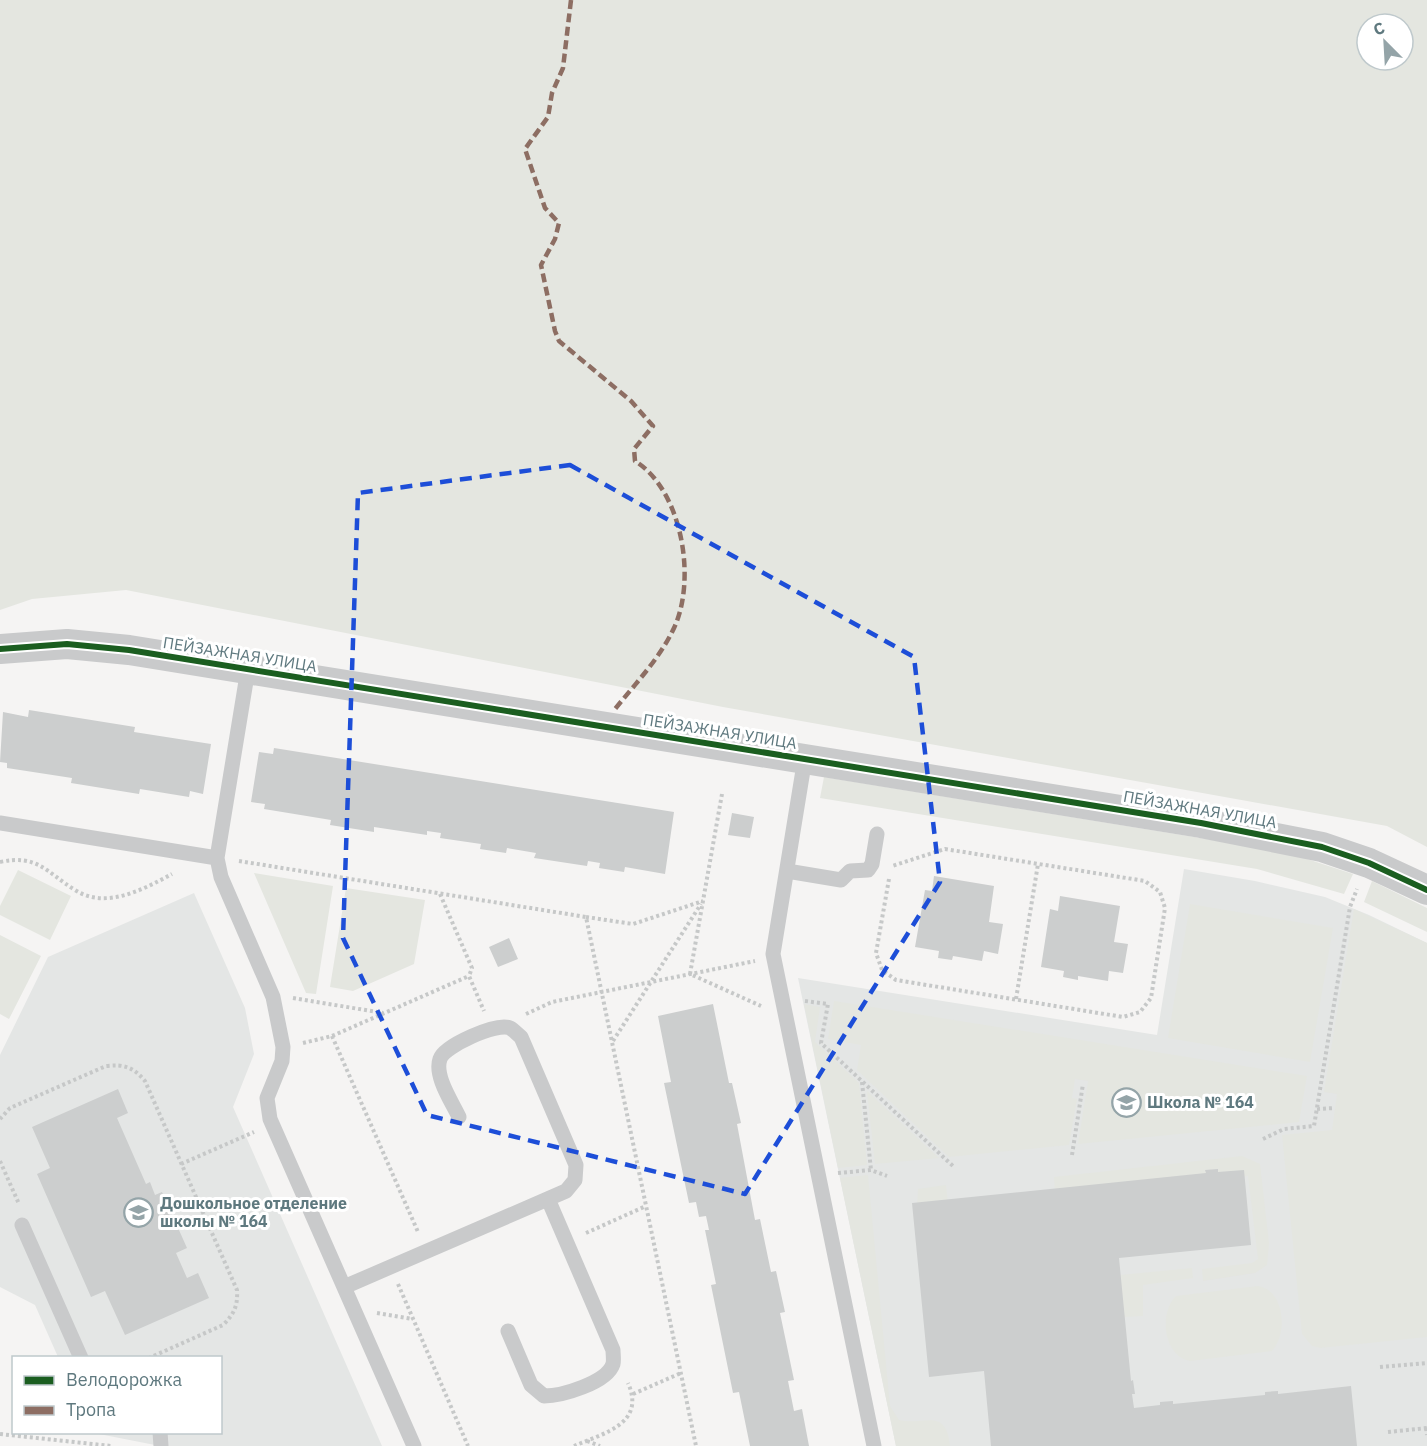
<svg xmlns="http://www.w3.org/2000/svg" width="1427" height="1446" font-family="'IBM Plex Sans',sans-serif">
<rect width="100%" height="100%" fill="#f5f4f3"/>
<path fill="#e4e6e5" d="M1184,869L1255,881L1325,897L1369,915L1427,943V1446H896L798,978L1157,1035Z
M194,893L245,1008L254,1054L233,1107L382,1446H160L94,1433L220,1432V1358L58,1357L35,1305L0,1287V1055L48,957Z"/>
<path fill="#e4e6e0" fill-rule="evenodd" d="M0,0H1427V847L1387,826L723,707L126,590L32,599L0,610ZM1367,24H1403V60H1367Z
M824,777L1262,848L1301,857L1353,874L1344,894L1257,869L820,798Z
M18,870L71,896L50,940L0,915V906Z
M254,873L333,886L316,994L306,993Z
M1372,881L1427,908V932L1364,902Z
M346,888L425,900L414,964L353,991L330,987Z
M1190,904L1333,928L1310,1062L1168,1038Z
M1354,909L1427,943V1337L1320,1348L1312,1346L1302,1334L1282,1135L1332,1130L1337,1094L1324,1092Z
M0,935L41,956L9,1019L0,1014Z
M834,1001L1307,1076L1299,1122L1078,1144L1088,1081L1075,1079L1072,1098L1077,1099L1069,1145L949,1157L857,1070L861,1045L828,1039Z
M804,1004L820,1007L815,1042L859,1083L867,1165L838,1168Z
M867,1091L939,1158L875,1164Z
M1242,1156L1260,1164L1269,1243L1267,1265L1255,1273L1203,1281L1202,1269L1252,1263L1258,1259L1248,1176L1055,1195L1054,1177Z
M868,1175L890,1406L899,1420C924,1426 946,1406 950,1446H896L840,1178Z
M946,1185L948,1204L917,1207L918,1189Z
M1192,1268L1193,1278L1143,1285V1316L1124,1317L1120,1275Z
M1258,1286C1285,1290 1288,1334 1272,1351L1190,1361C1164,1356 1158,1314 1176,1296Z"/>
<path fill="#cccece" d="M29,710L135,727L134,732L211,744L203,794L190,791L189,797L140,789L139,794L71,783L72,778L7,768V763L0,762L3,712L28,717Z
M274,748L674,812L665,874L625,867L624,872L599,868L600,863L588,861L587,866L541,859L534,858L536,853L507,848L506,853L480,849L481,844L440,838L441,833L427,831V835L374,827V832L330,825L331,820L325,819L264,809L265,804L251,802L259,752L273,754Z
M732,813L754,817L750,838L728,835Z
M934,876L994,886L989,922L1003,924L998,954L984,951L982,961L953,956L952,960L938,958L939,951L915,947L925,890L932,891Z
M1060,896L1120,906L1114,942L1128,944L1123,973L1109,971L1108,981L1078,976V980L1063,977L1064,971L1041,967L1050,909L1058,911Z
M509,938L518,959L498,967L489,947Z
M713,1004L729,1083H732L741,1123L737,1124L755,1220L760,1219L771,1272L776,1271L785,1312L780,1313L794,1380L788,1381L794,1411L802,1409L809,1446H750L739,1392L733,1393L711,1285L716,1284L705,1230H709L706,1216L699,1217L696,1202L689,1203L664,1083L671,1082L658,1016Z
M118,1089L128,1113L117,1118L146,1184L150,1182L155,1195L162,1192L187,1248L176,1253L187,1278L198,1273L209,1298L125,1335L105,1291L91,1297L37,1174L50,1168L32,1127Z
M1218,1169V1172L1244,1170L1251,1245L1119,1258L1131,1381L1133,1380L1135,1394H1132L1134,1408L1160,1405V1402L1173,1401V1404L1265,1395V1392L1278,1391V1394L1351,1386L1357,1446H991L984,1371L929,1377L912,1203L1206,1173L1205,1170Z"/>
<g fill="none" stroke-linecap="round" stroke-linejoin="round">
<path stroke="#c6c8c8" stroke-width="4" stroke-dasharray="3 3" stroke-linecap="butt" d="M722,794L690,974L761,1006
M239,861L586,917L696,1446
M0,862C38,854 46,872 75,890C106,910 144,889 172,874
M889,879L876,953L882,970L896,980L1123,1017L1140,1012L1151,998L1165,908L1160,892L1145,881L945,849L892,866
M440,894L472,968L469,976L484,1011
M586,917L633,924L703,901
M293,998L383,1013
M1016,999L1038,864
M805,1001L828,1004L821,1043L954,1167
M526,1014L552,1002L755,961
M332,1036L418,1232
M613,1041L701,904
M303,1043L332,1036L469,976
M862,1082L871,1170
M1317,1109L1335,1108
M0,1119L10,1108L106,1066C124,1064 133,1067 145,1081L237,1290C238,1306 234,1314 223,1325L149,1358
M1263,1139L1284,1129L1314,1126L1350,907L1357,889
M1072,1155L1083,1084
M0,1161L19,1204
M181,1164L254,1132
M838,1173L871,1170L887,1176
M586,1233L646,1206
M398,1284L468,1446
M377,1313L413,1319
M1380,1367L1427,1363
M633,1394L681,1373
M1426,1428L1427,1435
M1388,1432L1427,1428
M0,1434L111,1446
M587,1441L600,1446
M574,1446C604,1433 646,1424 628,1383"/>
<path stroke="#c9cacb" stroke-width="15" d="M248,669L217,858L221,877L273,997L283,1047L282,1061L267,1098L270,1119L414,1446
M805,758L773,954L874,1446
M0,823L217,858
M787,871L841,880L850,871L868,870L872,864L877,834
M22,1225L81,1358
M344,1287L566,1191L575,1180L576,1165L521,1037C518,1035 514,1030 510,1028C497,1022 444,1046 440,1059C434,1076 452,1102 459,1117
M508,1331L531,1385L544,1396C561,1396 607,1383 613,1364C614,1360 613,1354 613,1350L548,1199
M160,1432L161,1446"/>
<path stroke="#c9cacb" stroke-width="30" d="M0,649L67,644L129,650L1201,823L1322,847L1369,863L1427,890"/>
<path stroke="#8d6e63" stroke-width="4.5" stroke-dasharray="9 4.5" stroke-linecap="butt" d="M571,0L563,68L552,93L548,117L525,149L545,208L559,223L555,239L541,265L555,331L559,341L631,401L653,426L634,449L635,461C682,490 697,579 674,628C660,658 636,683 615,709"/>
<defs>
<path id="cycleway" d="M0,649L67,644L129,650L1201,823L1322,847L1369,863L1427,890"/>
</defs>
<use href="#cycleway" stroke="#fff" stroke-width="10"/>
<use href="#cycleway" stroke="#1b5e20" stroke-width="6"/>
</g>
<path fill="none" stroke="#1d4ed8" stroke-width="4.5" stroke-dasharray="12 8" stroke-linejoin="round" d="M570,465L914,657L940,882L745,1194L427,1115L343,938L358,493Z"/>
<defs>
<symbol id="school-ring" viewBox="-11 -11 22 22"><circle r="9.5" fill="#fff" stroke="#94a4a8" stroke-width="1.5"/><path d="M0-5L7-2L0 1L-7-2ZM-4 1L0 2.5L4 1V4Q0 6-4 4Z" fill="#94a4a8"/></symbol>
</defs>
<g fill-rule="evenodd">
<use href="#school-ring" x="1110" y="1086" width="33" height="33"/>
<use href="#school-ring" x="122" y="1196" width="33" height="33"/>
</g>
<g text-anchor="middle" stroke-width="6" stroke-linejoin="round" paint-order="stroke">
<g font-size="16" fill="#5f797f" stroke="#fff">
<text transform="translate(240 654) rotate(9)" y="6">ПЕЙЗАЖНАЯ УЛИЦА</text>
<text transform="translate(720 731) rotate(9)" y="6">ПЕЙЗАЖНАЯ УЛИЦА</text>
<text transform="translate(1200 809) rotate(10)" y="6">ПЕЙЗАЖНАЯ УЛИЦА</text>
</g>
<g font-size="16" font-weight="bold" fill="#5f797f" stroke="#fff" text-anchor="start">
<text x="1147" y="1108">Школа № 164</text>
<text x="160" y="1209">Дошкольное отделение<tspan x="160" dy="18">школы № 164</tspan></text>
</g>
</g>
<rect x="12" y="1356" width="210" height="78" fill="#ffffff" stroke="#bfc9cc" stroke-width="1.5"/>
<rect x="24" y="1376" width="30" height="9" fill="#1b5e20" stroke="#bfc9cc" stroke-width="1.5"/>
<text x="66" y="1386" font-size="18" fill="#5f797f">Велодорожка</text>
<rect x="24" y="1406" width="30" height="9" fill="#8d6e63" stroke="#bfc9cc" stroke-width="1.5"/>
<text x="66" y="1416" font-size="18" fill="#5f797f">Тропа</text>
<g transform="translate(1385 42) rotate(336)"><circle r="28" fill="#ffffff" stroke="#bfc9cc" stroke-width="1.5"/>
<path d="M0-4.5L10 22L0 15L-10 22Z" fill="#94a4a8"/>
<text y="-9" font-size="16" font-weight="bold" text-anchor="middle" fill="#5f797f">С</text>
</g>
</svg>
